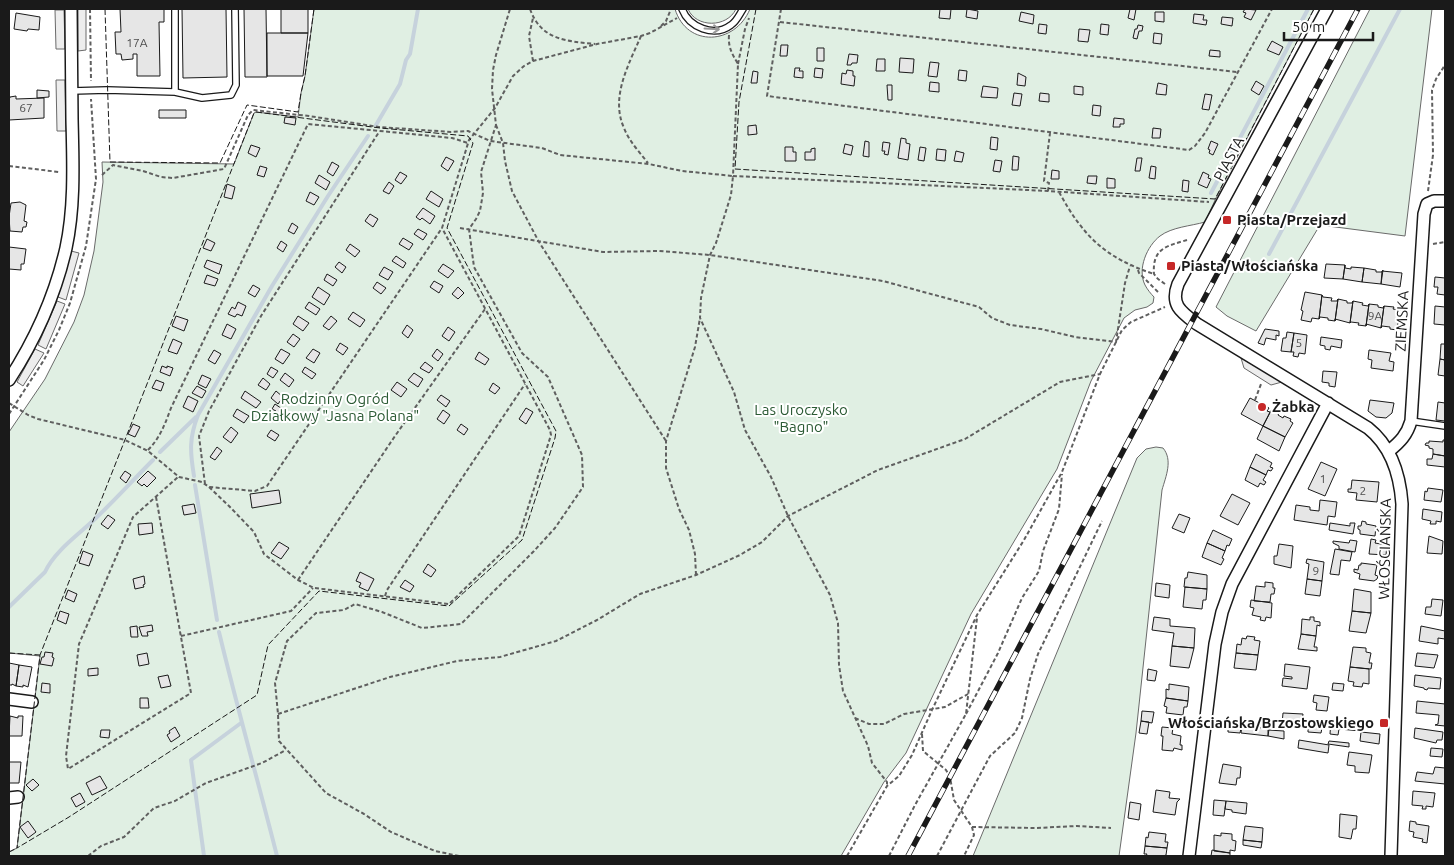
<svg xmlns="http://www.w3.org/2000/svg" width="1454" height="865" font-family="Ubuntu,sans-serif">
<rect width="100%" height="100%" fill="#fff"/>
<path fill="#e0efe3" stroke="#6a6a6a" d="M314,9H675C687,48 735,45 750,9H1314L1216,198L1205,222C1191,226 1172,227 1160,236C1147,246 1137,269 1145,285C1147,289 1151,294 1154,297L1153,303L1147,307L1135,310L1124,318L1091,381L1057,469L971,614L906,753L884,782L841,856H9V852L17,848L40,656L9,653V432L45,379L74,322L84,295L94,251L103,182L102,162L234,164L254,113L256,112L298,117L301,93L305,76Z
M688,9H736C727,28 696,28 688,9Z
M1370,9H1432L1405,236L1320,225L1256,331L1227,316L1216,307Z
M1156,447L1163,448C1173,460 1166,476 1162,490L1136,733L1119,856H973L1137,458L1146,449Z"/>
<path fill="#ededed" stroke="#6a6a6a" d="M78,9H86V50L78,51Z
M55,10H64L65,49H56Z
M56,80H65L66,131H57Z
M71,251L79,253L66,300L58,297Z
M57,301L65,304L46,349L38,345Z
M35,349L44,353L23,386L17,382Z
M1241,358L1282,382L1271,385L1244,368Z"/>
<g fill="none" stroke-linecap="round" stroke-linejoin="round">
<path stroke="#c6d2dc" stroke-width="4" d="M376,125L400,84L406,60L410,54L418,9
M1211,193L1308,9
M1269,254L1400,9
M160,452L196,417
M194,476C190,452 189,438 198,415L272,286L328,196L368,136
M195,485L217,620
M9,607L45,572C55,550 81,533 98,516C117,498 134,479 153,460
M219,632C237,707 258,781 277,856
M204,856L191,760L241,723"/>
</g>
<path fill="#e6e6e6" stroke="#1a1a1a" d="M120,9H164V22H159L160,76H137V54H133V59L122,60L121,54H116L115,32H121Z
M182,9H226L227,77L183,78Z
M244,9H266L267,77H245Z
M281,9H308V33H281Z
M940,9H951L950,19L939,18Z
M967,9L978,11L977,19L966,17Z
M1130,9H1136L1134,20L1128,18Z
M1245,9L1256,10L1251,20L1244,17L1246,13L1243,12Z
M1021,12L1034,15L1033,24L1019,21Z
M1155,12H1164V22L1155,21Z
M16,13L40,17L39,30L28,29L27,31L14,29Z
M1194,14L1204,15L1203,20H1207L1206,25L1193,23Z
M1222,17L1233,18L1232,26L1221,24Z
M1039,24L1047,25L1046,34L1038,33Z
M1101,24L1109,25L1108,35L1100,34Z
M1138,25L1143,26L1142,31H1139L1137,39L1133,38L1135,29H1137Z
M1079,29L1090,30L1088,42L1078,41Z
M267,33H308L303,76H267Z
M1154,33L1162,34L1161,44L1153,43Z
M1272,41L1283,47L1279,55L1267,50Z
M781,45H788L787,56H780Z
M817,48H824V61H817Z
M1210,50L1220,51V57L1209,56Z
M849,54L858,55L857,63H852L851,65H847Z
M900,58L914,59L913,73L899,72Z
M877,59H885V71H876Z
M930,62L939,63L937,77L928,76Z
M795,68H800L799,71H803V78L794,77Z
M815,68L823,69L822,78L814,77Z
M847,70L853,71V76H855L854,86L841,84L842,73L846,74Z
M959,70L967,71L966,81L958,80Z
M753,71L758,72L757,83H751Z
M1018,73L1026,77L1025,86L1017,85Z
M1256,81L1264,86L1259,95L1251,90Z
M930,82L939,83V92L929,91Z
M1158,83L1167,85L1166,95L1156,94Z
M887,85H892V100H888Z
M983,86L998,88L997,98L981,97Z
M1074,86L1083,87V95L1074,94Z
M37,90L49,91V97L37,98Z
M1014,93L1022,94L1020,106L1012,105Z
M1040,93L1049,94V102L1039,101Z
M1205,94L1212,95L1209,110L1202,109Z
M16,96V99L44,98V118L9,120V100L10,97Z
M1093,105L1101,106L1100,116L1092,115Z
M159,110H186V118H159Z
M285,117L296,118L295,125L284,123Z
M1114,118L1124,119V124H1120V127H1113Z
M756,125L757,134L748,135V126Z
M1153,128L1161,129L1160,138H1152Z
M991,137L998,138L997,150L990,149Z
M901,138L906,139V143L910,144L908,160L898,158Z
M865,141L869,142V157L863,156Z
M1211,141L1218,144L1213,155L1209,153L1210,150L1208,149Z
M883,142L890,143L888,155L884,154L885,151H882Z
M845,144L853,146L851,155L843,153Z
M251,145L260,148L256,157L248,153Z
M785,147H793V152H796V161H785Z
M920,147L926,148L924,161L918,160Z
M815,148V160H805V152H811V149Z
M937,149L946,150L945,161L936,160Z
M956,151L964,153L962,162L954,161Z
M1013,156L1019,157L1018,170H1012Z
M446,157L454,161L448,171L441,166Z
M1137,158H1142L1140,171H1135Z
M995,160L1002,161L1000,172L993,171Z
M332,162L339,166L333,176L327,172Z
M260,166L267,168L264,177L257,175Z
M1151,166L1156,167L1155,179L1149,178Z
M1052,170L1059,171V179H1051Z
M400,172L407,176L401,184L395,180Z
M1203,172L1209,175L1208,178L1211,179L1207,188L1198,184Z
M319,175L330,182L326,190L315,183Z
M1088,176H1097L1096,184L1087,183Z
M1107,178L1115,179V188H1107Z
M1183,180L1189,181L1188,192L1182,191Z
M389,182L394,186L389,194L383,191Z
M227,184L235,187L232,199L224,197Z
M431,191L443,199L439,207L426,199Z
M310,192L319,197L314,205L306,201Z
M20,202L26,205L24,221L27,222L26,227H23L22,232L10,231L9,217L11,203Z
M423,208L435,216L430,224L422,218L420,220L416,217Z
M370,214L378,219L373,227L365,221Z
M292,223L298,227L294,234L288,231Z
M418,229L427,234L423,240L414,234Z
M403,238L413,244L409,250L399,244Z
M207,239L215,243L211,251L203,248Z
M281,241L287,245L283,252L277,248Z
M350,244L360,251L355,257L346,250Z
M9,247L26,249L24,264H21V270L9,269Z
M396,256L406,263L403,268L392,261Z
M207,260L222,265L219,274L204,267Z
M339,262L346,267L342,273L335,267Z
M443,264L454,271L448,278L438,271Z
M1326,264L1345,265L1343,279L1324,278Z
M1345,265V268L1351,269V267L1364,268L1362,282L1343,279Z
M384,267L393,272L388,280L379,275Z
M1364,268L1376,270V272H1382L1383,270L1381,284L1362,282Z
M1382,271L1402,273L1400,287L1381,284Z
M327,274L337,280L333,286L324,280Z
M207,275L218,279L215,286L204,283Z
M1435,277L1445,278V295L1437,294L1438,287H1434Z
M434,281L443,286L439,293L430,287Z
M377,282L386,288L381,294L373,288Z
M253,285L260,289L255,297L248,293Z
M318,287L330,295L324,305L312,297Z
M458,287L464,293L458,299L452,294Z
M1305,292L1322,295L1319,319L1312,318L1311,322L1301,320L1303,311L1301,310Z
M1322,295L1323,297L1332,298L1331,301H1337L1338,299L1335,321L1328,320V318L1320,317L1319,319Z
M1338,299L1347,301V303H1352L1353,301L1350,323L1335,319V321Z
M1353,301L1363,303L1362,305L1368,306L1369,304L1366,326L1358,325L1359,323L1351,322L1350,323Z
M238,302L246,306L242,316L237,314L235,317L228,314L232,307L235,309Z
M309,302L320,309L316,315L305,308Z
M1369,304L1378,305V307L1383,308L1384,306L1381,328L1366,324V326Z
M1384,306L1394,307L1393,309L1400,310L1397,330L1390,329V327L1382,326L1381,328Z
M1435,306L1445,307V325L1434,324Z
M353,312L365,320L360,327L348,319Z
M176,316L188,320L184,331L172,326Z
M298,316L309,323L303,331L293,324Z
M331,316L337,321L329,330L323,326Z
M227,324L236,329L231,339L222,335Z
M407,325L413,330L408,338L402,333Z
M448,327L455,332L449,341L442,336Z
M1265,329L1279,331V336L1276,335V340L1266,338L1264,345L1258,343Z
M1287,332L1294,333L1291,352L1281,351L1283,338H1286Z
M1294,333L1307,335L1305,354L1299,353L1298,357L1293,356L1294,352H1291Z
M293,334L300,339L294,347L287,342Z
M1321,337L1342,340L1341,348L1331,346L1330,350L1325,349V346L1320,345Z
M173,339L182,343L177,354L168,351Z
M340,343L348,348L343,355L336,350Z
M1441,344H1445V360L1440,359Z
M281,349L290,354L283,364L275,359Z
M313,349L320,353L314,363L306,358Z
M437,349L443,354L438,361L432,356Z
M214,350L221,354L215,364L208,360Z
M1369,350L1391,353L1389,361L1394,362L1393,371L1371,368L1372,360L1368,359Z
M479,352L489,359L485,365L475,359Z
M1440,359L1445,360V376L1438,375Z
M425,362L433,368L429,373L420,368Z
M162,366L167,368V366L173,368L170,376L160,372Z
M271,367L278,371L273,378L267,374Z
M305,367L316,374L312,379L302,372Z
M1323,371L1337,372L1335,387L1329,386V383L1322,382Z
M285,373L294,380L289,387L280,380Z
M414,373L423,379L418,387L408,380Z
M202,375L211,379L206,388L198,384Z
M263,378L270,384L266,390L258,385Z
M156,380L164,383L161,391L152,388Z
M397,382L407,389L401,397L391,390Z
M493,383L500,388L495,394L489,390Z
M197,386L206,391L202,398L192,393Z
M245,391L261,402L256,408L241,398Z
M276,391L283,397L278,404L271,398Z
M441,395L450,401L446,407L437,400Z
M188,396L198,401L193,412L183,407Z
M1250,398L1269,408L1267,411L1270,412L1263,426L1241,414Z
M1370,400L1394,403L1392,413L1386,418L1376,417L1368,411Z
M1438,402L1445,403V421L1436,420Z
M275,404L285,411L279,419L273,415L276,411L272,409Z
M526,408L533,412L526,424L519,419Z
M237,409L249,416L244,423L233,416Z
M1272,409L1279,413L1278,415L1283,418L1284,416L1291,419L1290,421L1293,423L1285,437L1263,426Z
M443,410L450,415L444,424L437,419Z
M133,424L140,427L135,437L128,434Z
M461,424L468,429L464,435L457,430Z
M1263,426L1285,437L1279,451L1257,439Z
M231,427L238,433L231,443L223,437Z
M271,430L279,435L275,441L267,436Z
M1443,440H1445V456L1433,454V449L1429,448V446L1425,445L1426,443H1429V441L1443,442Z
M217,447L222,451L215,460L210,457Z
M1256,454L1272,463L1270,467L1273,468L1271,471L1268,470L1266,475L1250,467Z
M1433,454L1445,456V467L1427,465V459H1432Z
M1321,462L1337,469L1325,496L1308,489Z
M1250,467L1266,475L1263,480L1266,482L1264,485L1260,483L1258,487L1245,480Z
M125,471L131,475L126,483L120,478Z
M148,471L156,478L147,487L144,484L142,486L137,482Z
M1352,480L1379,482L1377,502L1356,500L1357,493L1348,492V489H1351Z
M1428,488L1443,490L1441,502L1424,500L1425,491L1427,492Z
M279,490L281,503L252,508L250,494Z
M1232,494L1250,503L1238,525L1220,516Z
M1320,500L1337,502L1335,517L1328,516L1327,525L1294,520L1296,505L1310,507V510L1319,511Z
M194,504L196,513L184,515L182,506Z
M1423,509L1442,512L1441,522L1436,521V524H1430L1431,521L1422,519Z
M1179,514L1190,518L1184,533L1172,528Z
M108,515L115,520L108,529L101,524Z
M1362,521L1366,522V524L1376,526L1375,536L1360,534V530L1358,529V526H1361Z
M152,523L153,533L139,535L138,524Z
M1330,523L1350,526V523H1355L1353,534L1329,530Z
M1213,530L1232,539L1229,546L1227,545L1225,551L1207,543Z
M1429,536L1443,541L1442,554L1427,553Z
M1371,539L1376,540L1375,543L1387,545L1386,555L1369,554Z
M1350,540L1357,541L1355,552L1339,549V546L1333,543V541L1349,543Z
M279,542L289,548L281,559L271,553Z
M1207,543L1225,551L1222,558L1224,559L1221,565L1202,557Z
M1279,544L1293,546L1291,568L1274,564V556H1277Z
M1335,549L1352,552L1350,561L1341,560L1339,575L1330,574Z
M83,551L93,555L89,566L79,563Z
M1307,559L1324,562L1322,581L1307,579L1309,564L1306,563Z
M1361,563L1377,565L1375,575L1378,576L1377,579L1374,581L1359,579L1360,574L1354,572V569L1358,570L1359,565H1361Z
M428,564L436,570L431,577L423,572Z
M360,572L374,579L368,591L359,587L361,583L356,581Z
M1188,572L1207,575V589L1184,587L1185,578H1187Z
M144,576L145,584L143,585L144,587L135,589L133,579Z
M1307,579L1322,581L1320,596L1305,594Z
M405,580L414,586L410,592L400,587Z
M1265,582L1273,583V588H1275L1274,594H1271L1270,602L1254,601L1256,586L1265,587Z
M1156,583L1170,585L1169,598L1155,596Z
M1185,587L1207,589L1206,600H1203L1202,609L1183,607Z
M1354,589L1371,592V613L1352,611Z
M68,590L77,594L74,602L65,598Z
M1432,599L1443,600L1441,616L1425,614L1426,607H1431Z
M1251,600L1272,603L1271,618L1266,617L1265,621L1260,620L1261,617L1252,615L1254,608L1250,607Z
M60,611L69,614L66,624L57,620Z
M1352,611L1371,613L1366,633L1349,631Z
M1154,617L1170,619V626L1195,628L1194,648L1172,646L1174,633L1152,630Z
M1310,617H1314V621L1320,622V626L1317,625L1316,636L1301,634L1302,619L1310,620Z
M152,625L153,631L147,632L148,636H142L139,627Z
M137,626L138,637H131L130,627Z
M1421,626L1445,631V639L1438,638V644L1419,641Z
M1301,634L1316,636L1314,647H1317V651L1298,649Z
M1247,636L1255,637L1254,640L1260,641L1258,655L1236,653L1237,644L1241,645L1242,638L1246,639Z
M1172,646L1194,648L1189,668L1170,666Z
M1353,647L1366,648V652L1371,653L1369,663H1372L1371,669L1350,667Z
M45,652L53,653L52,657L54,658L52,666L40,664L42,657H44Z
M147,653L149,664L139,666L137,655Z
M1236,653L1258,655L1256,670L1234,668Z
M1417,653L1438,655L1434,668L1415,666Z
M9,663L19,665L16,686L12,684V685H9Z
M1285,664L1310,667L1307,689L1282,686L1283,678L1292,679V677L1284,676Z
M19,665L32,667L28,687L23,685V687L16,686Z
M1350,667L1369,669V684L1363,683L1362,687L1353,686L1354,682L1348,681Z
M98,668V675L88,676V669Z
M1148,669L1157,671L1155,681L1147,680Z
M168,675L171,686L161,688L158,677Z
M1415,675L1441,678L1440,689L1428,688L1427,690L1424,689V688L1414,686Z
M42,683L50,684V693L41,692Z
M1333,683L1344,684L1343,691L1332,690Z
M1169,684L1189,687L1188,701L1166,698V689L1169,690Z
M1314,695L1329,697L1327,711L1316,710L1317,703L1313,702Z
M140,698H148L149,708H140Z
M1166,698L1188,701L1187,707H1184L1183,715L1166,713L1167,707L1164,706Z
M1417,701L1445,704V726L1435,725L1438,724L1439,715L1416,713Z
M1142,711L1154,712L1152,723L1141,721Z
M1283,713L1303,714L1302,725H1295V727H1288V724H1282Z
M10,716L18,718V716H23L22,736H9Z
M1331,720L1362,723L1361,731L1339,729L1338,735L1330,734Z
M1141,721L1149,722L1147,734L1139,733Z
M1304,721L1323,723L1321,733L1308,732V727H1304Z
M1242,725L1269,729L1268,736L1241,733Z
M1228,726L1241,728L1240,733L1228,732Z
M175,727L180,736L171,742L167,735L170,733L169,731Z
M1162,727L1173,728L1172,734L1181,736L1180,745H1182V750L1174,748L1173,751L1162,750L1163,736H1161Z
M1415,728L1443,732L1442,740H1437L1436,743L1414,738Z
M101,730H110L109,738L100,737Z
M1268,730L1284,731V739L1268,736Z
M1361,732L1380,734L1379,744L1360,741Z
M1299,740L1329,745L1328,753L1298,748Z
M1329,741L1349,743V747L1328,744Z
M1431,748L1443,749L1442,757L1430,756Z
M1349,752L1372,755L1369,773L1355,772V766L1347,765Z
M9,762H21L19,783H9Z
M1223,764L1241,767L1240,778H1237L1236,785L1219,783Z
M1435,767L1445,768V784L1415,781L1417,772L1433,774Z
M100,776L107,788L92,795L86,783Z
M33,779L39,785L32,791L26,785Z
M1156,790L1170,792L1169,798L1180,799L1177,802L1175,815L1153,812Z
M1413,791L1435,793L1433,807L1426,806V809H1422L1423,806L1412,805Z
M80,793L85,802L76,807L71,798Z
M1214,800L1226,801L1224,816L1213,815Z
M1226,801L1247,803L1246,814L1232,812V810L1225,809Z
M1130,802L1141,804L1139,820L1128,818Z
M1340,814L1357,816L1356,829H1353L1351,839L1339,837Z
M28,821L36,832L28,838L20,827Z
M1410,821L1416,822V824L1429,826L1427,843L1422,842L1423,839L1413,837L1414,832L1409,831Z
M1245,826L1263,828L1262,842L1243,840Z
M1149,832L1166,834L1165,842H1168L1167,848L1145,846L1146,837L1148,838Z
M1221,833L1232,834V840L1236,841L1235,851L1230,850V853L1214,851V835L1221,836Z
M1243,840L1262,842L1261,848L1243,845Z
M1145,846L1167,848L1166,855L1164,856H1146L1147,854H1144Z
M1212,850L1230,853V856H1211Z"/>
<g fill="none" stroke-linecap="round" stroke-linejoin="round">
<defs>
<path id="service" d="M175,9V92L202,98L231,95L236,85L235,9
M682,9C689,27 714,38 731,25C737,21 739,15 743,9
M72,91L107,90L175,92
M1411,421L1445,426"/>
<path id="minor" d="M1327,9L1178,284C1170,305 1181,312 1197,324L1368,428C1392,447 1400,475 1402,504L1391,856
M9,380C35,340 55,296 66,248C75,206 73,162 72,119C72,82 71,46 71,9
M1389,451C1400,442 1407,435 1411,421L1424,214L1427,204L1434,201H1445
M9,699L32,702
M9,798L18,797
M1189,856L1215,644L1222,612L1232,584L1328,403"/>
</defs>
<use href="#service" stroke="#1a1a1a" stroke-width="8"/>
<use href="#minor" stroke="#1a1a1a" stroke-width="14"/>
<path stroke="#5f5f5f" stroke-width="2" stroke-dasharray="4 2.5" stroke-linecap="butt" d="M90,9L91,81
M530,9C541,40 566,41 595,44
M781,9L767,96L1189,150L1195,146L1205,133L1272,9
M780,22L1237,72
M661,26L666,21L671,9
M729,35C728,47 732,54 738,64L733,176L1048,191L1209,202
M641,36C629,64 610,97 624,128C629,141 640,153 648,163
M533,61L529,36L533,18
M738,64L745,29L749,18
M496,125L503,143L505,161L512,191L539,242L666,441
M9,166L59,172
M102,175L113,165L143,171L161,177L173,178L224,169L248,115L253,110L309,116L379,127L451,132L468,131L490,141L542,148L560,155L649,164L682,171L733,176L731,195L716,243L710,255L701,298L700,318L734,392L745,430L771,477L788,516L830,595L838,623L839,665L843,691L868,746L872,763L887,782V786
M1048,191L1049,183L1044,181L1050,133
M1428,191L1433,155L1432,90L1436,79L1445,65
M1059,192C1083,236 1105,258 1154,274
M460,228L603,252L659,251L710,255L883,281L979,307L992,318L1010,325L1041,329L1075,337L1116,342L1125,283L1130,266
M1433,244L1445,242
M1138,270L1139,273L1158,292
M1165,284L1158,279L1154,274C1152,248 1167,246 1187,240
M1255,400L1261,384
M9,403L28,415L38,419L125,440L148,451L179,477L202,482L209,487L255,491L267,486L442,228L469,140L495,108L513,76L524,66L533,61L597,44L641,36L650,33L677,18
M9,414L44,360L59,330L70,303L86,246L96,179L91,99
M148,450C160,438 165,424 171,408L308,124L452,138L468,143
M205,484L199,436L209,411L261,316L379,132
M209,487L229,506L254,532L264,554L298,580L314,588L449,604L519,536L551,435L550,430L442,228
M156,497L191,693L68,769L66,756L79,644L133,517L178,477
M696,575L695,554L689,530L679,509L666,468V441L695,347L700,318
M298,580L395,436L485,309
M385,596L387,590L525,384
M181,636L291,611L313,588
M278,714L390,677L457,661L500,657L556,641L597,620L640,594L696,575L740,555L762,542L788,516L878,470L965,439L1060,382L1100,374
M966,714L998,653L1022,598L1039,571L1043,551L1059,509L1062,474
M855,718L869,724H884L904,714L945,707L968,694
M922,734L923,751L946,770L950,777L954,800L972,827L974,835L964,856
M972,827L1036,828L1077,826L1111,828
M88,856L101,846L124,837L154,808L175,801L206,783L262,763L286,750
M459,856L435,851L391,832L364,814L326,793L279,741L278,714L275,683L287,641L316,613L344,610L355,604L382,612L422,628L461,624L534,551L555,528L583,487L582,455L548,377L522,353L474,267L469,229L476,219L480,211L483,193L481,172L496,125L492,89L493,70L496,55L510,9
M847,856L887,786L899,776L912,755L932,710L977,615L1024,540L1062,472L1100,374L1122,330L1131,322L1165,307
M889,856L915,805L966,714L977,618
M937,856L990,756L1015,733L1022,718L1030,679L1038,654L1102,521"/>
<use href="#service" stroke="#fff" stroke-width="5.5"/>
<use href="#minor" stroke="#fff" stroke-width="11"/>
<defs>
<path id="rail" d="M908,856L1358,9"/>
</defs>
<use href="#rail" stroke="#1a1a1a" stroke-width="5.5"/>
<use href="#rail" stroke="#fff" stroke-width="4" stroke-dasharray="11" stroke-linecap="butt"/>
<path stroke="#1a1a1a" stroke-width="1" stroke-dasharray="6 2.5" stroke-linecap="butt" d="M105,9L110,162L220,163L247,105L298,112L301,93L305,76L314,9
M756,9L739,102L735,169L1215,199L1314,9
M256,112L380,128L468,136L473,143L447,228L556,431L555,438L522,540L449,606L319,591L268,645L257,695L69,817L17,848L40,655L254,113Z
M9,653L40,655
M9,852L17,848"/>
</g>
<defs><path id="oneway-shaft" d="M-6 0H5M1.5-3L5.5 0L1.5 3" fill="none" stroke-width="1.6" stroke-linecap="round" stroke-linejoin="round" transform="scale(1.25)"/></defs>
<use stroke="#989898" href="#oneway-shaft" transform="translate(712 29) rotate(3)"/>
<g fill="#c62828" stroke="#fff" stroke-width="2">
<rect x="1222" y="215" width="10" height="10" rx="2.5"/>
<rect x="1166" y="261" width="10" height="10" rx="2.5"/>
<circle cx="1262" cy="407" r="5"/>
<rect x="1379" y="718" width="10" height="10" rx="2.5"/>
</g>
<g text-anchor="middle" stroke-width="4" stroke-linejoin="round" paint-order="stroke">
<g font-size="12" fill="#4d4d4d">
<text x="137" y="47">17A</text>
<text x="26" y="112">67</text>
<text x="1375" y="320">9A</text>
<text x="1299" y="347">5</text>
<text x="1323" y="483">1</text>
<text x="1363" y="495">2</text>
<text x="1316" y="575">9</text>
</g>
<g font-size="15" fill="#1a1a1a" stroke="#fff">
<text transform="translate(1229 159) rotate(-62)" y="5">PIASTA</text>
<text transform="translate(1402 321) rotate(-87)" y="5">ZIEMSKA</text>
<text transform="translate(1385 549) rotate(-89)" y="5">WŁOŚCIAŃSKA</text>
</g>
<g font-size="15" font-weight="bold" fill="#1a1a1a" stroke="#fff" text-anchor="start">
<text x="1237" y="225">Piasta/Przejazd</text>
<text x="1181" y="271">Piasta/Włościańska</text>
<text x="1272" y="412">Żabka</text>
<text x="1374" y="728" text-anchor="end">Włościańska/Brzostowskiego</text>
</g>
<g font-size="15" fill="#2b5a34" stroke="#fff">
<text x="335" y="404">Rodzinny Ogród<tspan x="335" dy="17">Działkowy "Jasna Polana"</tspan></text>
<text x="801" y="415">Las Uroczysko<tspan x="801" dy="17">"Bagno"</tspan></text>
</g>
</g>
<rect width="1454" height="865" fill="none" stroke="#1a1a1a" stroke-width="20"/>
<path d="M1284 32v8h89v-8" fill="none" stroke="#1a1a1a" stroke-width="2.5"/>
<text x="1292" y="32" font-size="15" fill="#1a1a1a" stroke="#ffffff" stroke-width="4" paint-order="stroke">50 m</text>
</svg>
